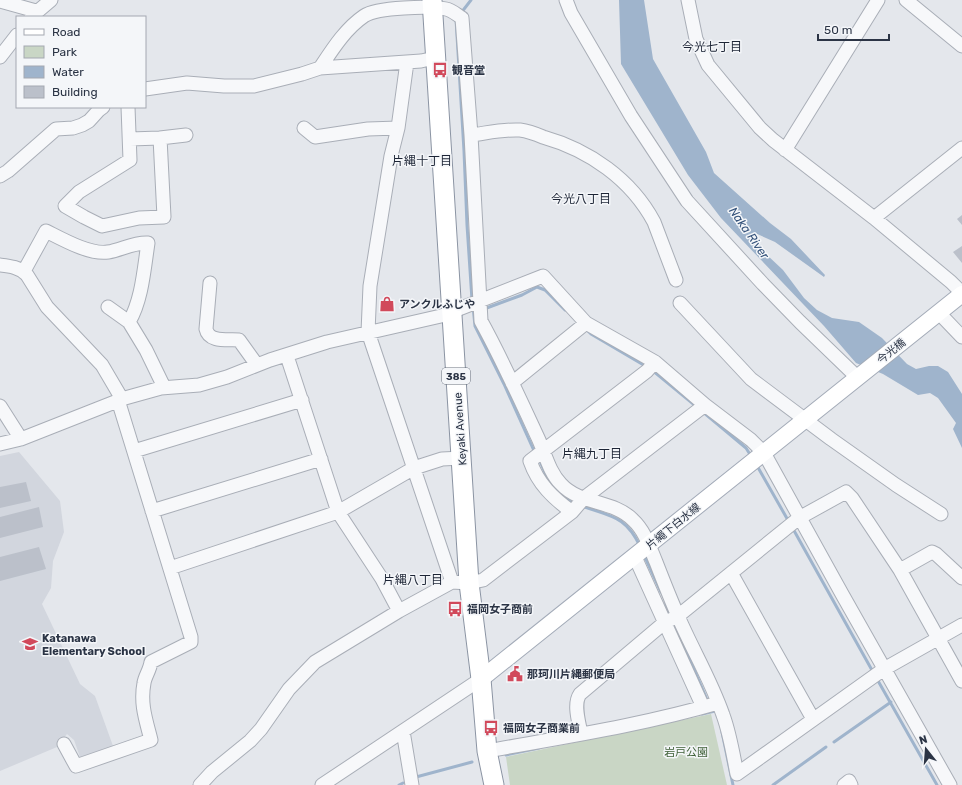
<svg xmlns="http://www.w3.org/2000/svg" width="962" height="785" font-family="Rubik,'Noto Sans JP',sans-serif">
<rect width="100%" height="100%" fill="#e4e7ec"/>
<path fill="#d2d6de" d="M19,452L60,501L64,532L53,561L51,588L42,604L80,684L95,696L113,746L80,757L74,740L67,734L57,747L0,771V456Z"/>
<path fill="#c9d6c5" d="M711,714L727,785H510L506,757Z"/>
<path fill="#9fb4cc" d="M619,0H644L653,59L706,152L714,173L770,223L791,239L825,275L824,277L775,242L755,233L754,236L766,254L783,270L804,298L817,310L832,318L859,322L882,338L907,364L916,369L929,366H938L948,372L962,394V448L953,429L956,423L938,398L930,393L918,395L883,374L856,363L824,326L721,218L688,175L621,64Z"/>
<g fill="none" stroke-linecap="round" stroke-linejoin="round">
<path stroke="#9fb4cc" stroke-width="3" d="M461,13L471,0
M456,19L464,151L467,225L472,300
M473,306L475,326L504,384L535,453
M484,309L522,295L537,287L545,290L565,310
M587,330L591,334L647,367
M652,370L697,407
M703,412L746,448L751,456
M539,459C542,465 544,471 547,477C552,486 565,500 574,504
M756,464L789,522
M582,506C611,517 625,515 640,546
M792,527L873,672
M644,555L661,592
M666,604L671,616
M679,633L681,639L708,702
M877,679L937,785
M702,714L715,711
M722,732L733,785
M834,742L891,702
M506,755L539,748
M416,777L472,762
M399,785L403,783
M773,785L826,747"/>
</g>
<path fill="#bbc0ca" d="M962,215V225L957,219Z
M962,246V263L953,252Z
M26,482L31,501L0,508V487Z
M39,507L43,527L0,538V517Z
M39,547L46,569L0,581V557Z"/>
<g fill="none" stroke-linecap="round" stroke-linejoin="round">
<defs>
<path id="minor" d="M566,0L571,13L631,116L687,201L763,284L800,322L858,378
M688,0L696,39L708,65L760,128L773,140L874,218L951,282L962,293
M906,0L962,46
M0,1L36,11
M31,17L51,0
M0,57L17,35
M407,62L398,128L391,156L370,286L368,332L452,582
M320,68C332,50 345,29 364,16C377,7 430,6 446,9C452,10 457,15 462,18L471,135L481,321C502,359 520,399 538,438C545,453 549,472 561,484C580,505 614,500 633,520C645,531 650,548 656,562C663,580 670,598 678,616C692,649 711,680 723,715C730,734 733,754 737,774L884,669L962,625
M145,89L187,83L224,86H254L302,74L320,68L421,61L435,58
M128,107L130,160L79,192L65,206L84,217L102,226L139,218L164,217L160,138L130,139
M304,128L315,137L368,129L398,128
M471,135C487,133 504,129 520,130C528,131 536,134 543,137C589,150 631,179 654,222L676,280
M160,138L186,135
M785,150L878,0
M0,176L8,171L56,129L73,128L82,125L89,121L99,110L103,107
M874,218L962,148
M0,265C9,266 20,267 27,275L47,307L102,365L122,399
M24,271L46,231C62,239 90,255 108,252C121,250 134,242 148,243C144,269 142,300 129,322L146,350L164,387
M210,283L206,329C209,343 228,339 239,340L257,365
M680,303L751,379L831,439L896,485L941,514
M108,307L129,322
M939,313L962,337
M287,356L338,512L382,579L399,611
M512,383L586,323
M0,406L21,439
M0,444L21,439L125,398L161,388L199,385L227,377L270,360L327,342L441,316L543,276L586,323L655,362L705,405L751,440L764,453L842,594L950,785
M134,451L302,400
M152,511L321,459
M572,512C553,498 538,484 530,461L647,371L655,362
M635,557L703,707
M170,568L338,512L414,468L442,459L462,458
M900,570L932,552L936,554L962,578
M731,573L813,719
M403,731L412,785
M581,734C579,722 573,704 580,694L664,623L678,616L799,518L846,492L852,498L900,570L962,681
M64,744L76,766L151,740C146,720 140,704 144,683C145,676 150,670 151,662L191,642V637L118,400
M487,751C564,737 643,725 718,703
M200,785L212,772L250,741L261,729L289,689L315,662L399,611L452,582L469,583L483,580L572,512L584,498L705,405
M322,785L481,679
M844,785L849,781L851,785"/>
<path id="major" d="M481,679L962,294"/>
<path id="highway" d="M432,0L469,583L481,679L487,751L494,785"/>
</defs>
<use href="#minor" stroke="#a9aeb7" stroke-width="15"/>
<use href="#major" stroke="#a3abb8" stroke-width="18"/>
<use href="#highway" stroke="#8b94a3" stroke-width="21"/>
<use href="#minor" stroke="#f7f8fa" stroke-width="13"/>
<use href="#major" stroke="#fff" stroke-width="16"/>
<use href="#highway" stroke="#fff" stroke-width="19"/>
</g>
<defs>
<symbol id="bus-bare" viewBox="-9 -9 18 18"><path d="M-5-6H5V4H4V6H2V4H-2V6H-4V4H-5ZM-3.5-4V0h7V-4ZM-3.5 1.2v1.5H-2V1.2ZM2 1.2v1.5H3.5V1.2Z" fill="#d1495b" stroke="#f4f6f9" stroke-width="2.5" paint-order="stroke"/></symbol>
<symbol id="shop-bare" viewBox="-9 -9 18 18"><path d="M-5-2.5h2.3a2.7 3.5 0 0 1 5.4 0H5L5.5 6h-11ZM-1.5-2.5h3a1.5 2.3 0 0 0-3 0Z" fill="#d1495b" stroke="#f4f6f9" stroke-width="2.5" paint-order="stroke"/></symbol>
<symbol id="school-bare" viewBox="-9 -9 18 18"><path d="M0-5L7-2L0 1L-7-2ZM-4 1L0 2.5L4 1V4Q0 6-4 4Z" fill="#d1495b" stroke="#f4f6f9" stroke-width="2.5" paint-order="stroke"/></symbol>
<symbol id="civic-bare" viewBox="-9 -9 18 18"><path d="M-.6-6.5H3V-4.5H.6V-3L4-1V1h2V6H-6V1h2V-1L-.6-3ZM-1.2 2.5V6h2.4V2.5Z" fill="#d1495b" stroke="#f4f6f9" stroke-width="2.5" paint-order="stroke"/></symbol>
</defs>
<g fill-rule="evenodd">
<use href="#bus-bare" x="429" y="59" width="22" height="22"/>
<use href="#shop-bare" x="376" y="293" width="22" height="22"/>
<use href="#bus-bare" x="444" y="598" width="22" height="22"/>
<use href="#school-bare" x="19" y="633" width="22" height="22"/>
<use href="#civic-bare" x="504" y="663" width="22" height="22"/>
<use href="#bus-bare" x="480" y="717" width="22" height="22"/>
</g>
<g text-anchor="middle" stroke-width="3" stroke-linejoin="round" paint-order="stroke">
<rect fill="#f4f6f9" stroke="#676e7b" stroke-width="1" x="442" y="368" width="28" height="16" rx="3"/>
<g font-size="10" font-weight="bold" fill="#2b3445">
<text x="456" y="380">385</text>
</g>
<g font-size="11" font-weight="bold" fill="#2b3445" stroke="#f4f6f9" text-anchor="start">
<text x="452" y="74">観音堂</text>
<text x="399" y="308">アンクルふじや</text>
<text x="467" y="613">福岡女子商前</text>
<text x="42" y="642">Katanawa<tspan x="42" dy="13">Elementary School</tspan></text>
<text x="527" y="678">那珂川片縄郵便局</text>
<text x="503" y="732">福岡女子商業前</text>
</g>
<g font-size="11" fill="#2b3445" stroke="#f4f6f9">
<text transform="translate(891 351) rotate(-39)" y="4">今光橋</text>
<text transform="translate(460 429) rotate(-94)" y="4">Keyaki Avenue</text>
<text transform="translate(673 526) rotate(-39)" y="4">片繩下白水線</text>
</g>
<g font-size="11" fill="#3f6138" stroke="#f4f6f9">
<text x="686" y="756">岩戸公園</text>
</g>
<g font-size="12" fill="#1d2536" stroke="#f4f6f9">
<text x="712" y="51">今光七丁目</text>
<text x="422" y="165">片縄十丁目</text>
<text x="581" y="203">今光八丁目</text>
<text x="592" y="458">片縄九丁目</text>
<text x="413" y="584">片縄八丁目</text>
</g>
<g font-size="12" font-style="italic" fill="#34527a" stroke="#f4f6f9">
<text transform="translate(749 233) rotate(55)" y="4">Naka River</text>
</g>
</g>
<rect x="16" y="16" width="130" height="92" fill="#f4f6f9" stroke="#a4a8b1"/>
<rect x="24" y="29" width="20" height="6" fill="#ffffff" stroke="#a4a8b1"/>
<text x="52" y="36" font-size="12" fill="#2b3445">Road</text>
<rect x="24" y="46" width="20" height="12" fill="#c9d6c5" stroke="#a4a8b1"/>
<text x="52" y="56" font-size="12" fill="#2b3445">Park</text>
<rect x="24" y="66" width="20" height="12" fill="#9fb4cc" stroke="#a4a8b1"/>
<text x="52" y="76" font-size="12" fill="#2b3445">Water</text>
<rect x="24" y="86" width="20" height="12" fill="#bbc0ca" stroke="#a4a8b1"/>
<text x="52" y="96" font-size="12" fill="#2b3445">Building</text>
<g transform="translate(926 749) rotate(343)" stroke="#f4f6f9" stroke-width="3" paint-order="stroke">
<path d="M0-3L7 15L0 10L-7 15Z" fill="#2b3445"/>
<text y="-6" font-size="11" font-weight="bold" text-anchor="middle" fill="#2b3445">N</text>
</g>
<path d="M818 34v6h71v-6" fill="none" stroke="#2b3445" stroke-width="2"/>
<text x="824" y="34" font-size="12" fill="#2b3445" stroke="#f4f6f9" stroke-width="3" paint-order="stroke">50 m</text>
</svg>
